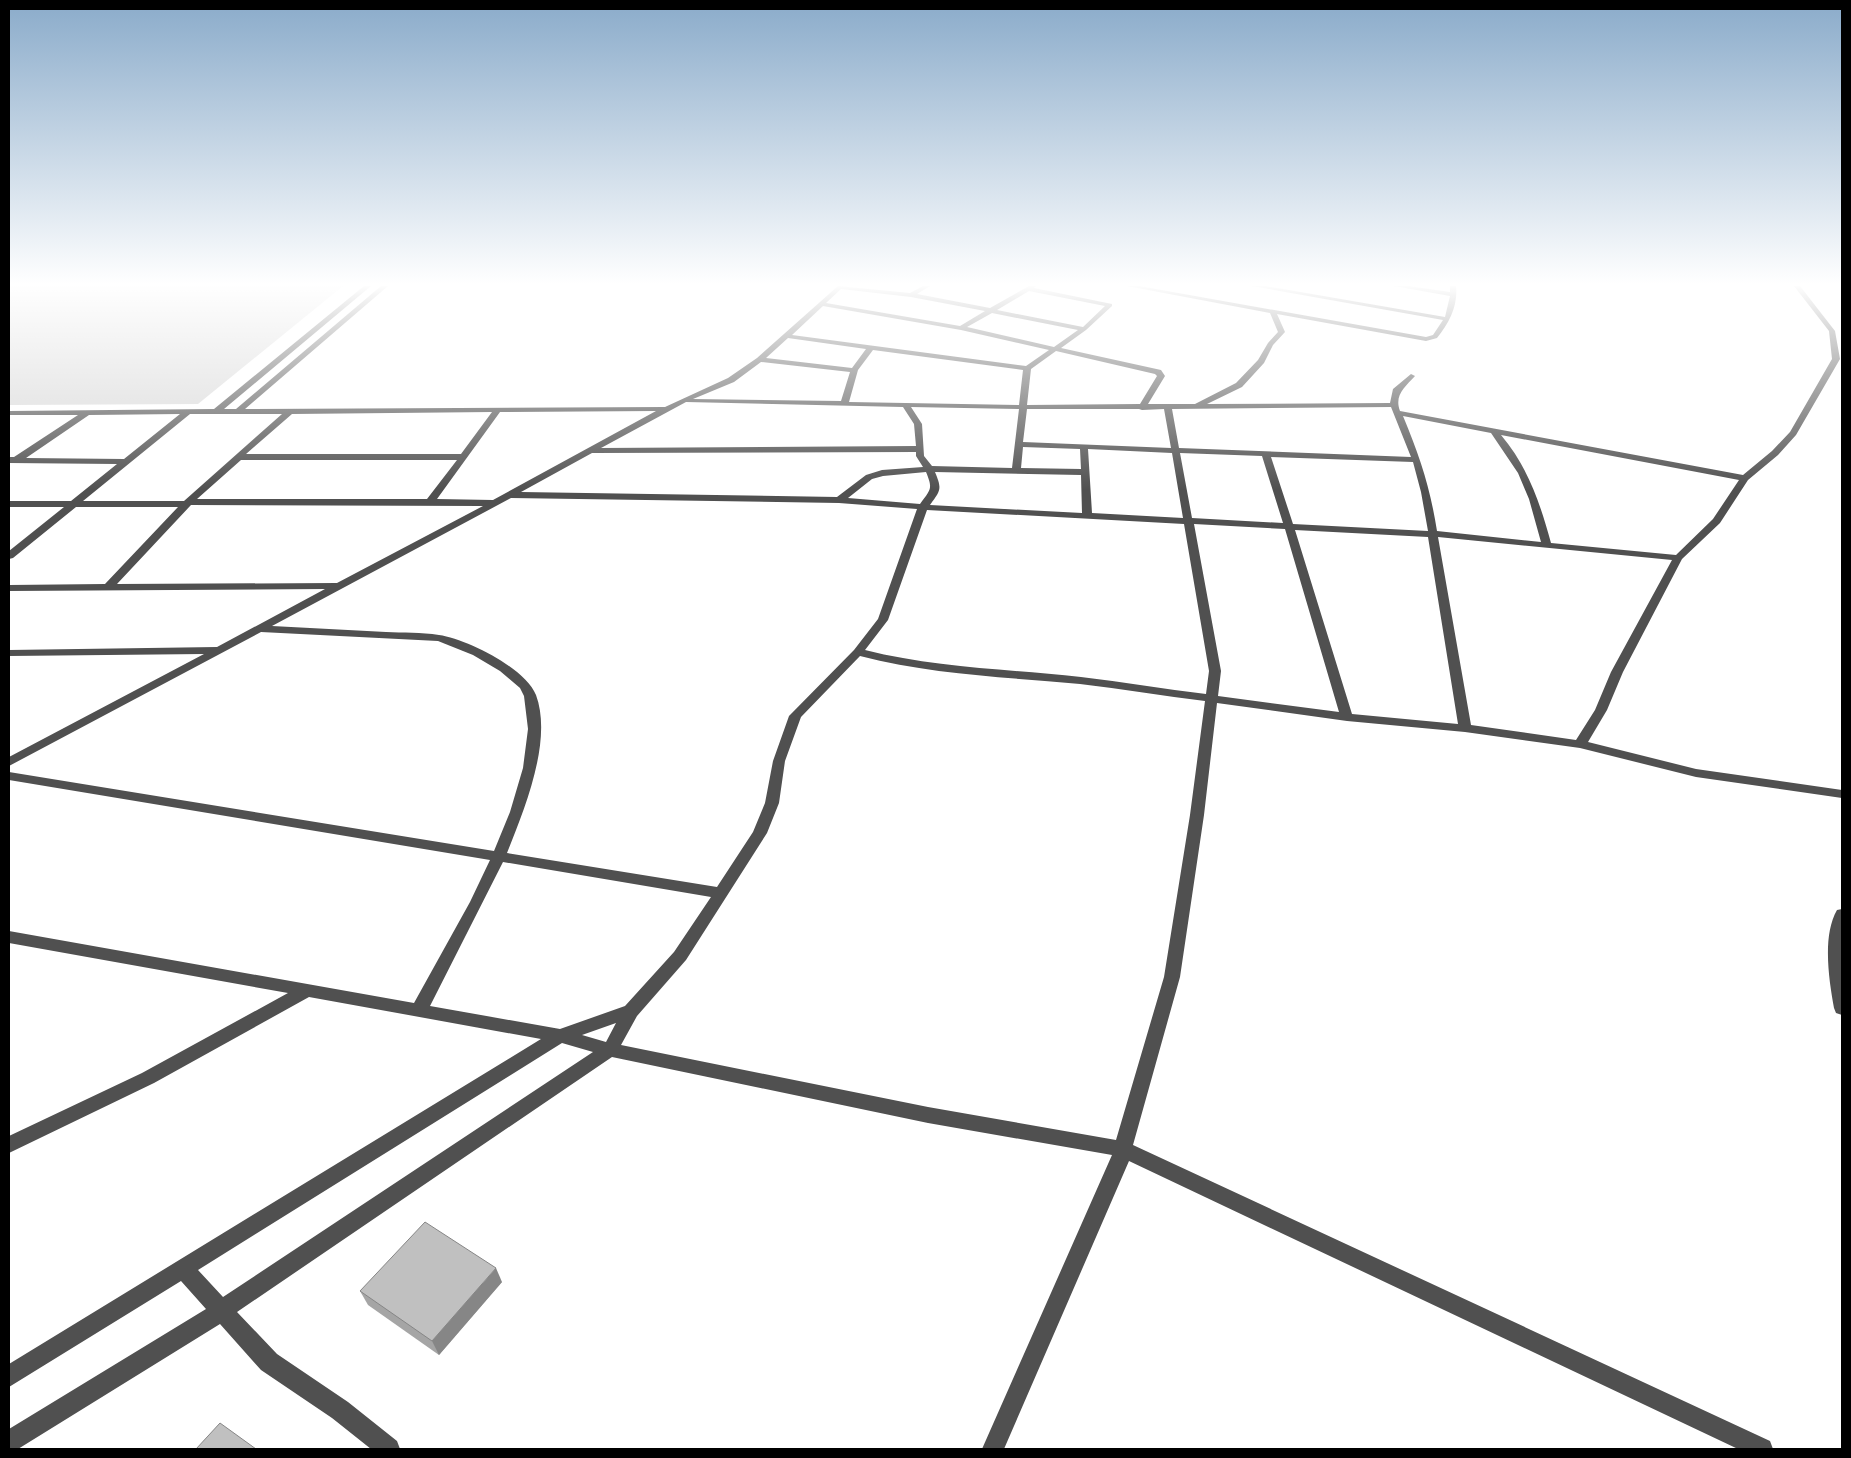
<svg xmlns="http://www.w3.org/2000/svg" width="1851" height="1458" font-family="Inter,sans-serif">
<rect width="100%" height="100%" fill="#fff"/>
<path fill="#d7d7d7" d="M9,286H343L198,404L9,405Z"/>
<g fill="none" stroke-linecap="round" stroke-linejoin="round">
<path fill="#505050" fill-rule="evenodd" d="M364,286H371L224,409H236L381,286H388L245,409L665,407L728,378L757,358L838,286L910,293L923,286H930L917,294L990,308L1029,286H1036L1034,288L1112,304V306L1086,330L1061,348L1161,370L1165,376L1148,404H1195L1236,383L1258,360L1268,343L1278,332L1270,313L1127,286H1139L1426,337L1433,335L1443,320L1252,286H1265L1445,317L1450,296L1394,286H1408L1450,292V286H1456C1458,305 1450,322 1437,338L1426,341L1277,314L1285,332L1273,345L1264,363L1242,387L1207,404L1390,403L1393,389L1411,374L1415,376C1405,387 1394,395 1400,411L1743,475L1772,451L1790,432L1832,359L1829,331L1794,286H1800L1835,331L1840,359L1796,435L1778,455L1748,480L1720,523L1682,559L1623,672L1607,710L1588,742L1696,769L1842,790V798L1696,777L1580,748L1465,732L1347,721L1217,703L1204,815L1180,977L1133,1145L1770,1441L1773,1449H1738L1129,1161L1004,1449H982L1112,1155L928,1123L612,1057L237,1312L277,1354L348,1402L397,1441L400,1449H371L332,1418L261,1370L220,1324L18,1449H9V1429L206,1309L181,1281L9,1387V1364L541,1039L309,997L154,1083L9,1153V1136L142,1073L288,993L9,943V931L414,1003L470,902L490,860L9,780V772L494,851L510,812L523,768L528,729L524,696L520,688L500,671L473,655L438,641L261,632L9,766V757L204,654L9,656V650L217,647L325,589L9,591V585L105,584L178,507H76L13,558L9,559V551L64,507H9V501H71L117,464L9,463V457H14L78,415H9V411L214,409ZM841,289L911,297L985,311L960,326L826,303ZM1029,291L1105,306L1083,327L997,310ZM823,306L961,330L1049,350L1026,366L792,335ZM992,313L1078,330L1054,347L967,327ZM788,338L866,349L852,368L766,358ZM873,350L1023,370L1019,405L849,402L858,370ZM1056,351L1155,374L1157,376L1140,404L1027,405L1031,369ZM761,362L850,372L841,401L693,399L734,382ZM686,402L903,407L914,424L916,446L601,448ZM911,407L1019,409L1012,468L932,466L924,456L922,424ZM1391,407L1411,457L1179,448L1172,409ZM1027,409H1139L1142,410L1164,409L1171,448L1023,442ZM656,411L493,500L437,499L500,412ZM492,412L461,454H246L292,414ZM180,414L124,459L26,458L89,415ZM190,414H282L184,501H83ZM1403,416L1491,433L1518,473L1529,499L1541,542L1437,531C1430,487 1420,457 1403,416ZM1501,435L1739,480L1713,519L1676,555L1551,543C1540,503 1528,467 1501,435ZM1023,447L1080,449L1081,469L1021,468ZM1088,449L1172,453L1183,518L1092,513ZM916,452V456L923,467L882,470L866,475L837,497L521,492L592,453ZM1180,453L1262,456L1283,523L1192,518ZM1271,457L1413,462L1421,492L1428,531L1293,524ZM241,460H457L427,499H197ZM926,472C933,489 931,489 920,504L848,498L872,479L883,476ZM935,472L1081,475L1082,513L930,505C941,490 942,489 935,472ZM511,498L839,503L917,509L878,619L854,650L789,716L773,761L765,803L753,832L717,887L507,853C524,810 553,741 536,695C525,668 467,639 439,635C421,632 403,633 386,632C348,630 310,628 272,626ZM191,505L483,506L337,583L117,584ZM927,510L1184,524L1209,671L1206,694C1164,689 1123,682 1081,677C1009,669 936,668 865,650L888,620ZM1194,524L1285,529L1339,712L1218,696L1221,671ZM1295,530L1428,537L1458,724L1352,714ZM1438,537L1672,560L1611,672L1595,710L1576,740L1471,725ZM860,656C933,675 1006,677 1080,684C1122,689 1164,696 1205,701L1190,815L1164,977L1116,1140L928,1107L621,1045L637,1016L686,960L767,833L779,803L785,761L801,717ZM503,862L711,897L674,952L625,1006L560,1029L430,1006ZM616,1023L606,1042L582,1035ZM562,1043L593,1052L223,1297L198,1270Z
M1842,909V1015L1836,1013L1834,1008C1829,980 1822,936 1837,910Z"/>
</g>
<path fill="#a5a5a5" d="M502,1282L439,1355L368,1305L360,1291Z"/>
<path fill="#868686" d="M496,1268L502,1282L439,1355L432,1341Z"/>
<path fill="#c0c0c0" stroke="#868686" d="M425,1222L496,1268L432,1341L360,1291Z
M220,1423L256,1449H196Z"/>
<linearGradient id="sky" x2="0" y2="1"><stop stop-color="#8aabca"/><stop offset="0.58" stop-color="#fff"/><stop offset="1" stop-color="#fff" stop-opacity="0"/></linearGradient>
<rect width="1851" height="490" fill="url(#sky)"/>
<rect width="1851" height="1458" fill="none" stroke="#000000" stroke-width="20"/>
</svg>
